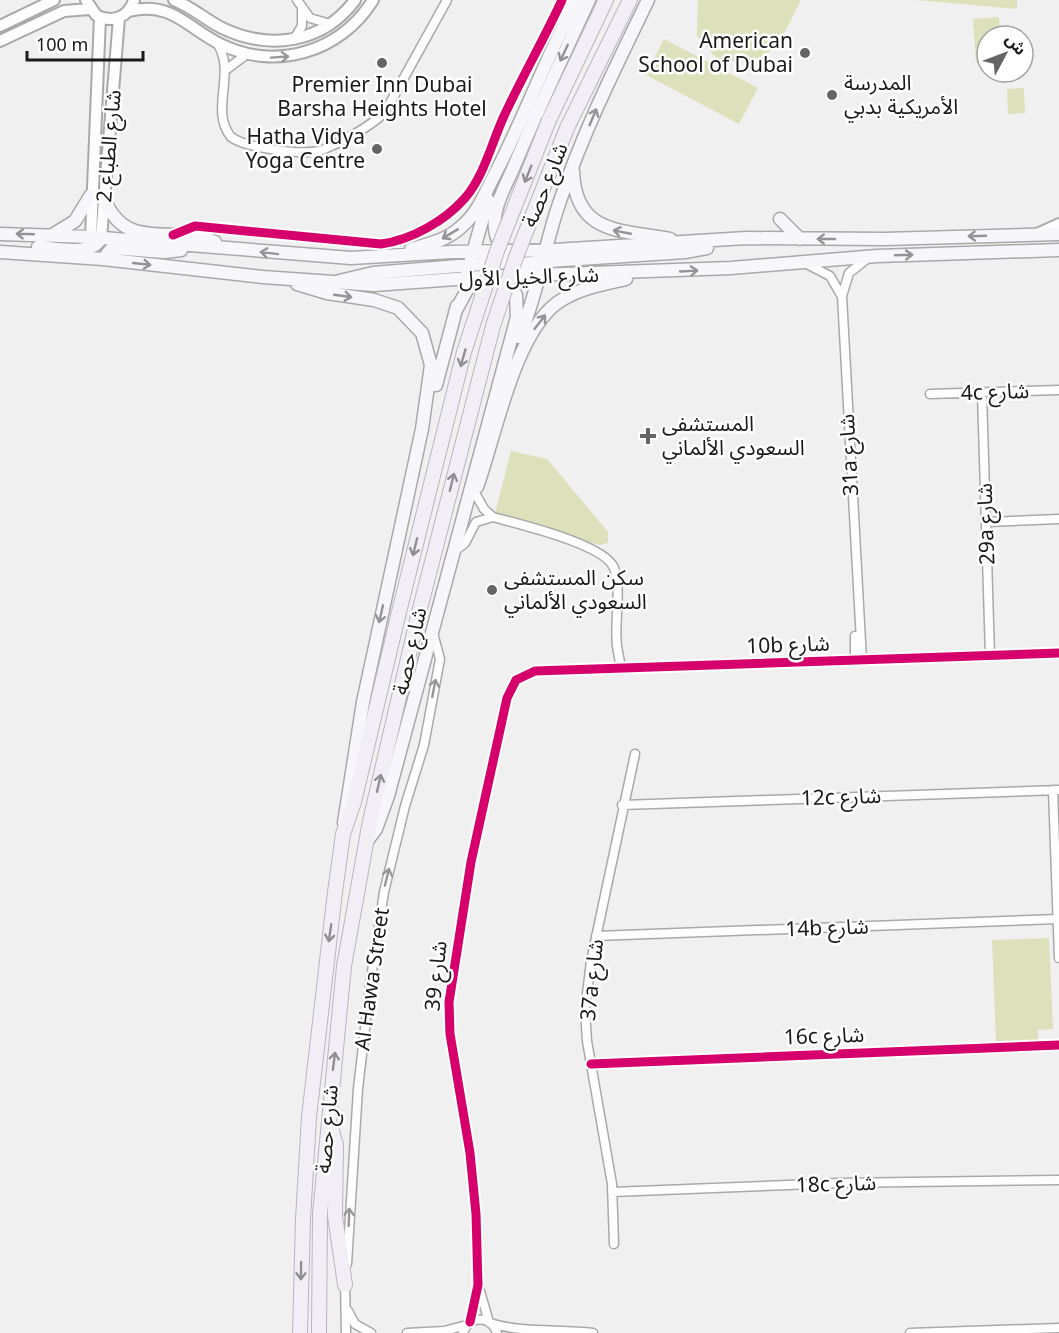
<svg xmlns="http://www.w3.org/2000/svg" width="1059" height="1333" font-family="'Noto Sans','Noto Sans Arabic',sans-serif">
<rect width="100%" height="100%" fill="#f0f0f1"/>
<path fill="#dce1bc" d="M698,0H801L777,47L751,62L718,60L697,36Z
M916,0H1017V9Z
M999,17L1000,36H987V62L976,63L973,19Z
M664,39L758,88L739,124L646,75Z
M1024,88L1025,113L1008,114L1007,89Z
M511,451L547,459L608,532V543L600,545L494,517Z
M1049,938L1053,1029L1038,1030V1042L996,1043L992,940Z"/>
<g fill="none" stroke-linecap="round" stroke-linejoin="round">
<defs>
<path id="minor" d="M297,0L310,18L330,24
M294,39L302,26V10
M217,43C237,73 209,110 231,137C246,148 304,156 322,150C342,142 370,127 385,112L447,0
M227,69L247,54
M173,235L195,226L381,244C411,240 445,221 465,198C484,176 492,142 504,116C522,77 544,39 562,0
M805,263L830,276L841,295
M982,393L990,656
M930,394L1059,390
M475,493L484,509L493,517C518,524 605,544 614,568C622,591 614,621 617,646C618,653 620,661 621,669
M986,522L1059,519
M456,550L465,543L476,522L493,517
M862,660L842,296L849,273L868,258
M855,661V636
M1053,790L1059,958
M622,805L1059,790
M596,936L1058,919
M591,1064L1059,1045
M612,1192L838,1183L1059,1180
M614,1244L612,1184L587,1041L585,1010L591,961L635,754
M347,1264L358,1089L370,985L384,892L405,806L424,745L440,659L433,633
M345,1280L346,1333
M480,1291L489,1322
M348,1311L355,1324L371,1333
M470,1322L478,1285L476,1214L470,1153L450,1034L449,1002L471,862L507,698L516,680L535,671L1059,653
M490,1323C521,1333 560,1329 593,1333
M407,1333L444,1331L467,1325
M463,1333C469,1315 491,1315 497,1333
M910,1333L1059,1328"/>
<path id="tertiary" d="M86,0L96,15C112,24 129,17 134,0
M174,0C192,7 206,20 222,28C270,51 323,43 355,0
M129,11C172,1 186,27 220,44C275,71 340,53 373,0
M562,19L569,0
M0,26L54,0
M0,41L64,11L90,9
M1037,234L1059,224
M91,237L100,17
M101,238L119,18"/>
<path id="secondary" d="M573,171C575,235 622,230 670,239
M105,201C128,253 173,224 215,242
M780,219L800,239
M0,234L91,237L351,258L451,252L555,250L746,238L884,239L1059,234
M54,234L75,221L91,195
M38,247C56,248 92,257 101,238
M411,249C429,244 447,240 461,227C478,213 485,193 495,174C525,117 546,56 577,0
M0,252L103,259L263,277L374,285L483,277L731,268L877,256L1059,250
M111,260L107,254L112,248L164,252L181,250
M515,265L549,261L685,252L707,248
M537,274C519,267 497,250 495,229C492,207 507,184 515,164C538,109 564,54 589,0
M339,281L373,273L518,261
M297,284L327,293L374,300L398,308L422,333L431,365L422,429L363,702L344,823
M464,284L488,200
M455,312L467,290L482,277
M519,337C538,293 544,246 560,201C583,132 616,66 648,0
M436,385L457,306
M477,487C495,437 514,335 557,303C577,289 602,284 626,279
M367,841L376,829L388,796L517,317L516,295L503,276"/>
<path id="primary" d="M549,120L606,0
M567,128L630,0
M331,1127L336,1145L335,1216L345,1285
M300,1333L303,1219L309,1117L335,892L343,834L354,802L398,616
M319,1333L320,1214L344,966L370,821L417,620"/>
</defs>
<use href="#minor" stroke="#a9a9aa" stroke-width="11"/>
<use href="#tertiary" stroke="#a9a9aa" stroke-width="14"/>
<use href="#secondary" stroke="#a9a9aa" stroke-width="15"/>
<use href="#primary" stroke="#b8b5c0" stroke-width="16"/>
<use href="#minor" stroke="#fdfdfd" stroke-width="8"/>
<use href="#tertiary" stroke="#fdfdfd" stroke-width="10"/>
<use href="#secondary" stroke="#f7f6fa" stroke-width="12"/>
<use href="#primary" stroke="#f1eff5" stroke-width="14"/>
<defs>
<path id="primary-bridge" d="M398,616L464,352L497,251L549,120
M417,620L493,326L516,257L567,128"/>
</defs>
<use href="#primary-bridge" stroke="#b8b5c0" stroke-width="16" stroke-linecap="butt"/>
<use href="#primary-bridge" stroke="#f1eff5" stroke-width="14"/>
<defs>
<path id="cycleway" d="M173,235L195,226L381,244C411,240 445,221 465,198C484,176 492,142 504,116C522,77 544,39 562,0
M591,1064L1059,1045
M470,1322L478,1285L476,1214L470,1153L450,1034L449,1002L471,862L507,698L516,680L535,671L1059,653"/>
</defs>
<use href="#cycleway" stroke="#fff" stroke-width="13"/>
<use href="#cycleway" stroke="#d6006c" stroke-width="9"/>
</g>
<defs><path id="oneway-shaft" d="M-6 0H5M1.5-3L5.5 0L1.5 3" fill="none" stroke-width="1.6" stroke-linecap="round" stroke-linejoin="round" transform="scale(1.5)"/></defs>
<g stroke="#949396">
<use href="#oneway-shaft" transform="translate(564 53) rotate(115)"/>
<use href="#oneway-shaft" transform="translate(593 117) rotate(-67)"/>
<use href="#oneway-shaft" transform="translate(622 232) rotate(-169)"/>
<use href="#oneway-shaft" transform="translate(25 234) rotate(-178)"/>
<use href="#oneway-shaft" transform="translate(450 234) rotate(149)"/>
<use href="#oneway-shaft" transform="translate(977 236) rotate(178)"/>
<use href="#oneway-shaft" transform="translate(826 239) rotate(-180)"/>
<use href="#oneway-shaft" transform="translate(269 253) rotate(-173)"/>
<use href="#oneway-shaft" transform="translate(904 255) rotate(-2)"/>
<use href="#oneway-shaft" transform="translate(142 264) rotate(6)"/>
<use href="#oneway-shaft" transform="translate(689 271) rotate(-3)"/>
<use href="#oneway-shaft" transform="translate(343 296) rotate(8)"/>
<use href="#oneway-shaft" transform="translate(540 322) rotate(-52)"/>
<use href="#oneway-shaft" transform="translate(381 614) rotate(103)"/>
</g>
<g stroke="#979797">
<use href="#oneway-shaft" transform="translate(280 57) rotate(-4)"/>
<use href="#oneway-shaft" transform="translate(434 688) rotate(-79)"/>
<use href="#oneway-shaft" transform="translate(387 877) rotate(-76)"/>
<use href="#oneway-shaft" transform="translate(349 1217) rotate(-88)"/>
</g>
<g stroke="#908f93">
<use href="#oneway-shaft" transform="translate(528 174) rotate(112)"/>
<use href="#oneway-shaft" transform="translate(463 358) rotate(106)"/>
<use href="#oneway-shaft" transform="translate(452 482) rotate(-76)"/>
<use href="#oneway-shaft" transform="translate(415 547) rotate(104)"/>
<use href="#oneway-shaft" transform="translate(379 783) rotate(-77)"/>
<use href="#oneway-shaft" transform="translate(330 933) rotate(98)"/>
<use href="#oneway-shaft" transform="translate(334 1061) rotate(-83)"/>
<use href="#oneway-shaft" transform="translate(301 1271) rotate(91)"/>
</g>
<g fill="#656566" stroke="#fff" stroke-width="2">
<circle cx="805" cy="53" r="6"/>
<circle cx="382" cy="63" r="6"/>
<circle cx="832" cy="95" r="6"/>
<circle cx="377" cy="149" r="6"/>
<path d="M645 427h6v6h6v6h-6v6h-6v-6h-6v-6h6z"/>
<circle cx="492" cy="590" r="6"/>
</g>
<g text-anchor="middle" stroke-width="5" stroke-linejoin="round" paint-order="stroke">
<g font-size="21" fill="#1a1a1b" stroke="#fff" text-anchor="start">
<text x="793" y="48" text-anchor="end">American<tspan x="793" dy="24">School of Dubai</tspan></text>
<text x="844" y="90">المدرسة<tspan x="844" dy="24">الأمريكية بدبي</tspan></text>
<text x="382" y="92" text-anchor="middle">Premier Inn Dubai<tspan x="382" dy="24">Barsha Heights Hotel</tspan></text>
<text x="365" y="144" text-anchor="end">Hatha Vidya<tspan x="365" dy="24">Yoga Centre</tspan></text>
<text x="662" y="431">المستشفى<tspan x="662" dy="24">السعودي الألماني</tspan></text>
<text x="504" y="585">سكن المستشفى<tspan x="504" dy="24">السعودي الألماني</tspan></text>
</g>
<g font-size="21" fill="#1a1a1b" stroke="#fff">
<text transform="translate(109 146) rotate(-85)" y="7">شارع الطباع 2</text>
<text transform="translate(545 185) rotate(-68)" y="7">شارع حصة</text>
<text transform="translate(529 277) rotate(-2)" y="7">شارع الخيل الأول</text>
<text transform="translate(995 392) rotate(-2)" y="7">4c شارع</text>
<text transform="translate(849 455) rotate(-93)" y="7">31a شارع</text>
<text transform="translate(986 524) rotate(-92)" y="7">29a شارع</text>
<text transform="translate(788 645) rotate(-2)" y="7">10b شارع</text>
<text transform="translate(410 651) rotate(-77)" y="7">شارع حصة</text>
<text transform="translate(841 797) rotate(-2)" y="7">12c شارع</text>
<text transform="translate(827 928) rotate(-2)" y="7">14b شارع</text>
<text transform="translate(436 976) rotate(-84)" y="7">شارع 39</text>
<text transform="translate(372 979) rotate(-82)" y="7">Al Hawa Street</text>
<text transform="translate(592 980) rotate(-84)" y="7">37a شارع</text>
<text transform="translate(824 1036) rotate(-2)" y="7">16c شارع</text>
<text transform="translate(327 1129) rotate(-85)" y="7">شارع حصة</text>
<text transform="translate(836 1184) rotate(-2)" y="7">18c شارع</text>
</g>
</g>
<g transform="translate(1005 54) rotate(49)"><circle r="28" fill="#ffffff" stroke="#a3a3a4" stroke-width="1.5"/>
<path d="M0-4.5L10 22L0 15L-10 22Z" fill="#656566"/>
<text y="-9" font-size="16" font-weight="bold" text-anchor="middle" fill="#1a1a1b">ش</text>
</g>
<path d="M27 51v9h116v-9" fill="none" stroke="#1a1a1b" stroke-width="3"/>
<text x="36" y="51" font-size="18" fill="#1a1a1b" stroke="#ffffff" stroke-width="4.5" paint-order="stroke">100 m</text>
</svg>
